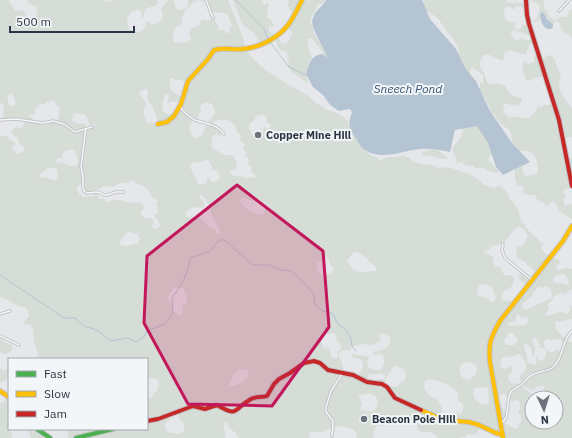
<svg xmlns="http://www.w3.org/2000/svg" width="572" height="438" font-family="'IBM Plex Sans',sans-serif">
<rect width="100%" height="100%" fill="#e5e7ea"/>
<path fill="#d6ddd6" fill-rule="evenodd" d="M0,0H9L11,4L12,5L15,10L24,11L28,17H31L37,15C38,12 37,9 36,6L29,4L27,0H26H102L110,2L114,0H157L158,2L156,7C147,6 144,9 144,18L142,17V12L139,10H135C133,11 131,12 130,14C120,26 138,42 146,25L145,21H148L151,24H155L161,21L163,15C160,10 161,6 166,4L168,0H173L176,9C180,10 183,10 187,8L188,2V0H228L244,40C245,63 287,83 305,94C310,96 313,101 317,104C319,105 321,105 323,106L324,109L339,114L348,121V124L351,131L355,135L359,144L370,155L376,157L379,160L381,161C386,155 391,158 398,157C400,156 402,155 405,155V157H408L413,161L425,165L431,164L440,169L445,167L451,168L471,175L479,180L483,184L494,188L499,185C504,189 509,193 510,200L512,201L517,208L522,222L529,231L543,244V245L541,249L546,254C550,254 553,258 557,260C558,260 560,260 561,261L556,266L557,269L560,270L566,268L572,269V289L564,294L560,293L553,297L551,302L548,304L549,309L545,314L546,316L555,314L561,311L565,314L569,312L570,310L569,307L572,306V319L556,322L555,323L556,329C560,333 560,336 566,338V341L572,342V438H503V435L480,426L478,431V434H474L473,435L468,434L466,435L465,437H461L459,438H438C429,427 427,435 419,431L417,427V420L415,418C413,419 411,420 409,421C401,425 394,419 388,417L384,421V426L380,425L376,426L373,434L374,438H357L356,433L353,429L341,426L333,427L323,432H310L309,433L310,438H239C237,432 232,431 229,427C228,425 227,423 225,422L223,424L226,438H68L67,429H147V399L153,396L154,393L157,392L159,383L157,379C153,378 151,379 147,378V359H38L37,349L34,343L33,327L31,325L23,324L29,316L28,311L25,307C13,307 11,299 0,297V136H7L10,140L15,142V144L13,146L12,149L13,150H16L14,152L15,153L19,154C21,152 23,152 24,151L25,148L19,144L18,139C15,136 11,135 12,130L14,129L15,127L18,126V128L22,129L25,121L18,120H0V119L3,117C4,111 5,105 0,102ZM198,0L202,2L206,0L212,14L215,12L228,14L229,20L232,25L230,28V30L228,33H225V30H219C219,27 215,20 213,18C210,21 205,21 201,19L200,25L194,28L192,27L189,32L191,39C187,44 180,43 174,42L173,37L174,29L183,23L181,20C184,12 190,3 198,0ZM171,78L174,79L175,80H182L187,83L184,92L181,91V96H180C170,90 170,91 170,79ZM144,89H146C150,93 147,94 147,98L148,102L152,105L159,124L146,122L143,110L146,105V102L139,94L140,92ZM11,93L13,95L16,105C12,107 11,107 8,104V96ZM166,94L168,95L169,98L167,103L172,101L181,104L174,116L171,114C166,114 165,114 162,109L163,105L162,104V102L164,101V97ZM53,101L55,102L56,106L59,107C60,112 59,117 57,122C50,120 42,123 34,122V120L32,118L29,117L30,114L33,115L36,114L34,107L37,109L40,104L44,105L47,102ZM205,103H209L212,104C219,118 212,113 208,123H205V129L201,136L196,138L193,137L192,135L191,134L189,128L193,119L197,120L200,112L201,111L200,108L201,105ZM75,113L84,114L88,118L89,124L91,125L94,124L95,125L94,127L86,129V125L84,123C79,124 76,124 72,120L73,116ZM263,114L264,116L267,117L266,123H269L271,127L267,129L264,127L263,133L260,135H253L249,129V124L255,119L256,116ZM224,119C230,120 238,125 236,132L239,133L241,136L240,141L244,143L245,145L243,147L246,153L245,156C249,158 249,160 248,164L251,166V172L254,174L256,177L248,178L232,175L230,172L231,170H235L237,164L234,156L233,155H224L211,147C213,142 210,135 217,133L219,139L220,135L223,133L213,125L214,121ZM74,149C77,153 78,159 78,164L76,166C71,166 66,166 63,162L56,163L57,159L61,158L64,151ZM205,160H208L212,167V171L214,170L218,171L220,177L219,180L214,182L211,181L209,177L207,178L206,183L201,185L198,183L190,167L193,162L197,163ZM49,168H56L58,172L57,179L53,180L46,177L39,178V175L46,169ZM131,180L135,183L144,186L149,191L151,196L158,201L156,204L158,207V212L154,216L161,225L157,229H154L152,227L154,221L150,217L145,219L141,215V212L145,208L142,203L123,202L122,200H114L106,203L105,200L104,199H100L96,192H95L94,196L89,197L85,196L83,198L82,195L79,194L77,188C78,185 81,185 83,181L84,188L87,192L100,189L104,186L107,187L109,186L114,187C118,183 123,182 129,183L130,181ZM200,195L203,196C208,202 210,210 213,217C216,223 219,226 220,233L218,234L216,233V230L215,229H211C201,217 201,218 187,217L185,215L186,212L193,207L200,208L204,207L205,204L204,202L199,198ZM241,198H245L264,205C267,212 263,216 256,214C250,213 243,206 240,201ZM518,227L523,228L528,236L524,244L520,246L516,245L517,251L516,253V257C517,258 524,262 526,262V265L532,268L537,274L532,280L522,272L520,273L518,278L523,282L527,287L513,303L510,300C507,302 505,301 502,300C499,291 509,290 513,285V282L515,279L511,275C504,277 501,272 501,266L498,267L495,266L493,261L494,258L487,253L485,254L484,250L490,249L491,246C494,244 497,246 501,244C508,241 511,232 518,227ZM128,232C134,233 138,232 140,240L137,244C131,243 127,249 120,244V240ZM356,252C364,254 369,262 376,267V271L359,272C354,271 349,265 347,261L353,253ZM322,258H325L329,259L330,265L334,269L331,273L323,276C318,273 317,269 317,264L319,262H321ZM561,274H564C567,277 569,280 569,284L568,285H566L563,283C559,284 556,284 553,280L555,276ZM481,284L491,286L493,289L494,293L496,296L494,302H492L487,298L479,296C476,292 477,287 481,284ZM546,286C552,287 551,292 552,296L551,298L526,310L523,309L522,304L532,296L534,291L536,290L538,287H541L543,288ZM175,287L184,288L187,297L186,303L183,305L182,314C177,315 175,313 172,310V306L167,299L169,294ZM517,315H519L522,318L527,317H528V322L526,325L507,326L510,322L515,321L516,317ZM333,333L336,335L337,341C341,343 341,345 341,349L337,352L338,357L333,359L331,356L329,349L324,348C319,338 321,334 333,333ZM383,333L386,335L390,337C392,349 382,349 374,352L373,355L380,354L383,355L385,361L382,369C377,372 373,369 368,367C367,364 366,360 370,357C364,355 359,356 353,354L352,356L353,358C354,358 359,359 360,359C366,363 361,373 357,377L344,372L341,360L339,357V353L342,351L347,350L350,351L351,347L363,344L372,345L378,342L381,340L379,336L380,334ZM508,333H513L515,337L518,338L516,344L514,345H507L504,342V341ZM535,338L538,340L540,348H545L544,343L546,339H549L552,341C557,337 560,340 565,342L562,351L555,350L553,352H550L547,349L545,358L541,361L538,360V357L535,356C535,353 535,351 535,348C534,345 532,342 532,339ZM524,344L529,345L531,349L532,355L535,356L537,362L536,364L534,365L528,362C526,359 528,357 527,355C526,351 524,349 524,344ZM519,354C525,359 530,369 521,374L519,380L523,383L522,384L527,388L533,391L538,386H544V392C542,394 542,396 539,396C534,396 524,389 521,385L519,386L517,383L514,384L511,383C508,379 507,378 509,374L513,372L511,365H510L508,368L505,369L502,368L500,364L502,358L514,356ZM467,362H469L475,364C480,372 475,376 468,380C460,378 458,371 461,364ZM396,366C406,368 411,378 400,383L398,386L395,387L391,386L388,388L384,385L386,378L391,371L392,368ZM239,369H245L248,371C251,381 239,385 230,386L229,384C232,378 234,373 239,369ZM370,374C375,375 381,372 386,376L384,379H383L371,380L368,377V375ZM428,379C435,379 453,386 457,392C459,395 458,398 458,401C463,403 465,406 462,412L460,414L456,413V415L453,417L444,415L442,412V408L440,405L438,400L428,395L424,388L425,381ZM484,387L488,388L489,403L483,405L480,404L478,401L475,400L473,395L474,389L477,388ZM369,393C374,394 376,396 378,401L377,403V406C373,415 369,410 361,410L360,409L362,403L358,396C362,394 365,395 369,393ZM502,394H506L509,398V401C512,402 515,400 518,400C522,403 520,410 518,413C525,420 520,421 518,428L516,429L507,425L504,422L507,409H502L499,397ZM532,398H556V422H532ZM178,413L180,420C184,422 185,427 184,431L179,434L167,432C165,428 164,426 166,422L169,420L168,416Z
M233,0H264L262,2L264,5L268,3L269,5L267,9L268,10L267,17C271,19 273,22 274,26L269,27V31L272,33L275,36L277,35L282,44L287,43L291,38L289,36L292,34V32L287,27L295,13L291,11L288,6L289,2L287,0H299L301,1L302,0H326V2L317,5L316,9L311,18L310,22L315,35L320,42L324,51L328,55V58H327C322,51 317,44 311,38L308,39C307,47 310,51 312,58L306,74L308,83L292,72L288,67L289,62L286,51H282L278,47L276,41L273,40L263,46L261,45L254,33L242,24Z
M423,0H507V2L513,3H514L515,0L516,2L517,3H526V8H523L522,6H517L515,7V10L510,7H506C502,13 504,22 513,22L515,20V25L513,26L515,27L517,30L520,29L522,28V25L529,24L532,34L529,35L513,30L511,33V35L514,37V39L519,40L522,38L524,40H534L535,42L529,45L526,54C521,55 515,52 510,50L504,53V58L502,61L490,55H484L480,61V67L484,73L487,82L489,84H500L505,86L510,93L514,96L522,98V101L519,105L514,106L505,103L504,104V107L503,112L509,117H520L521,118H529L536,111L538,106L541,107L544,105H548L553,103L545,76L542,77H538L536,78L531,80L529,81C523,78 522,69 523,63L525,61L527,64L534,62V57L538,55L541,60L546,58L547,55C556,56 555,60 557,67C558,71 560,74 561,77C561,78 559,83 559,84C559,91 567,103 572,108V138V137L563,138L567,157L572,158V188L565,189L564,192V194L566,195V198L564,199V201L565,205H567L572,204V219L559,211L555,202L552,201L550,203L549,206C546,204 540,202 537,199C536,198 536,197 536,196C532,193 528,197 523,193L524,189L523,187L521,186H517L515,178V167L522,165V170L526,176L537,174C540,168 537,156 531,152C527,150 521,151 517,151L512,141L511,134L509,130L499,122L495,116L491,112L490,107L486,102V98H482L480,96V82L482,84H483V75C479,73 477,70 473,68H471L469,75L457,56C463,46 451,38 446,30C439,20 437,15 425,11L423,6L424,2Z
M526,0H544V8C548,12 548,18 556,21L560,17H567V15L570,10L572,9V38C570,35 567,34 564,32C560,28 562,24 557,21L552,23L544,14L541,15V19L536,22H534L533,21L537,19L540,6L537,3Z
M480,121L493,153L489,157L488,160L498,170V172L496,173L491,171H487L484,168H475L473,166H467L461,162L456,164L457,160C446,144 459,146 462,133C463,132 462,128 462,126Z
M432,149C439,149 443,154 448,159C439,159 431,155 423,155L421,153L425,152Z
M0,339L4,342L12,345L13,349L8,353L3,354L0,350Z
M0,368L3,370H7L9,372V376L7,377L5,381L0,383Z
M7,396L9,398V421C7,426 10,428 11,433C12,435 12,436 12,438H0V403L4,402Z
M28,429H36L49,438H31Z"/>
<path fill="#b5c4d3" d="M326,0H422L430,19L456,49L465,68L476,81L490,111L512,143L530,162L503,175L496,167L488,143L477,126L455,130L450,152C440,150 430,148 419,149C401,151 382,161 365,150C361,148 358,142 356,138C349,129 347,124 352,113L351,110L349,109L339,111L330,105L323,95L313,87L306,74C310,64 310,55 323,54L328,58L313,28L312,21L315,13L326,1Z
M541,12H542L545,15L547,19L553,24V27L551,29C543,30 539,19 541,12Z"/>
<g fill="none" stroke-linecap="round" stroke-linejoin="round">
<path stroke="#b5c4d3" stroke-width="1" d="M236,0L264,29L268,39
M270,42L289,67L306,75
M0,275L64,318H75L84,326L97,330L111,341L128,338L135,342L142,339L148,330L163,325L173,314L172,298C182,284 187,276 190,258L209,252L219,240H225L252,265H270L281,270L292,271L307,286L314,295L315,305L323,311L329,312L333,314L337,323L346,330L351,339L352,346L356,351"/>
<defs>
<path id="street" d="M206,0L213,18
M559,11L569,0
M180,107C184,112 189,117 195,120C206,124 215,123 224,134
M0,120L16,119L43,123L53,121L64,124L75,132L92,127
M86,129L85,134L84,144L81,166L83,177V187L84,191L87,193L98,192L104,195H107L116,192H124
M503,244L502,250L505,258L532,280
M0,314L10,311
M0,336L19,345
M501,423C511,418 505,401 511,392C513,389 517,388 521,385C525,382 527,377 532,375C538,371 546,372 552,368C564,359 561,340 572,331
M332,436L333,426V421L326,412V407L331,391L342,374"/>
<path id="fast" d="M37,429L50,438
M76,438L113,429"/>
<path id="slow" d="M158,124L167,122L174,116L181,104L188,81L208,59L214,50C224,47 232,50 242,49C259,48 278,38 288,25C294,17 298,8 302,0
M0,391L9,397
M421,410L443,420L469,422L479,425L496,433L503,435
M503,438L490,362C488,343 491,337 500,321L563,241L572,226"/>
<path id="jam" d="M526,0L527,15L529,24L559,120L572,186
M147,421L158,419L193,406L205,409L217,405C239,418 233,409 251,399C256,396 262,398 267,396L274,384L279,379L290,373L304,363L314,361L320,363L328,370L353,375L367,382L382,384L387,387L395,398L421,410"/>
</defs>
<use href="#street" stroke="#c3c5c8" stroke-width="3.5"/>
<use href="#fast" stroke="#c3c5c8" stroke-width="6"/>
<use href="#slow" stroke="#c3c5c8" stroke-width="6"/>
<use href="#jam" stroke="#c3c5c8" stroke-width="6"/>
<use href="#street" stroke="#f4f5f6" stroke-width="1.5"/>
<use href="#fast" stroke="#4caf50" stroke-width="4"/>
<use href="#slow" stroke="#ffc107" stroke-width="4"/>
<use href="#jam" stroke="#c62828" stroke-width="4"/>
</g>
<path fill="#c2185b" fill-opacity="0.2" stroke="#c2185b" stroke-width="3" stroke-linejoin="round" d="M237,185L323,251L329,327L272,406L188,404L144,323L147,256Z"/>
<g fill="#6d737d" stroke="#f3f6f8" stroke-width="1.5">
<circle cx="258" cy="135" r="4"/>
<circle cx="364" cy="419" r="4"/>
</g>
<g text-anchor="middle" stroke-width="4" stroke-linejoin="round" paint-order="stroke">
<g font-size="11" font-weight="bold" fill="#2c3543" stroke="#f3f6f8" text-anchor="start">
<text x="266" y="139">Copper Mine Hill</text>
<text x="372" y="423">Beacon Pole Hill</text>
</g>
<g font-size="12" font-style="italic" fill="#375575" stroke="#f3f6f8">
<text x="408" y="93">Sneech Pond</text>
</g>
</g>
<rect x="8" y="358" width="140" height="72" fill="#f3f6f8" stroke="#a3a9b0"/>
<rect x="16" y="371" width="20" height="6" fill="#4caf50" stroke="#a3a9b0"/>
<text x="44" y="378" font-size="12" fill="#2c3543">Fast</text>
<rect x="16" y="391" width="20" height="6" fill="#ffc107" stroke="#a3a9b0"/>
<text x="44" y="398" font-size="12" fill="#2c3543">Slow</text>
<rect x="16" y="411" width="20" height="6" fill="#c62828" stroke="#a3a9b0"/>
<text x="44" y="418" font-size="12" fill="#2c3543">Jam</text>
<g transform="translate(544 410) rotate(176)"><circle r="19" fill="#f3f6f8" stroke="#a3a9b0"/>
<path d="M0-3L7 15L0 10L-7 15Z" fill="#6d737d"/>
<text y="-6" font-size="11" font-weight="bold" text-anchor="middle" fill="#2c3543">N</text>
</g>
<path d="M10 26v6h124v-6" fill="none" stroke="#2c3543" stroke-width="2"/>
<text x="16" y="26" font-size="12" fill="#2c3543" stroke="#f3f6f8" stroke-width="3" paint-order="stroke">500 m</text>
</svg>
